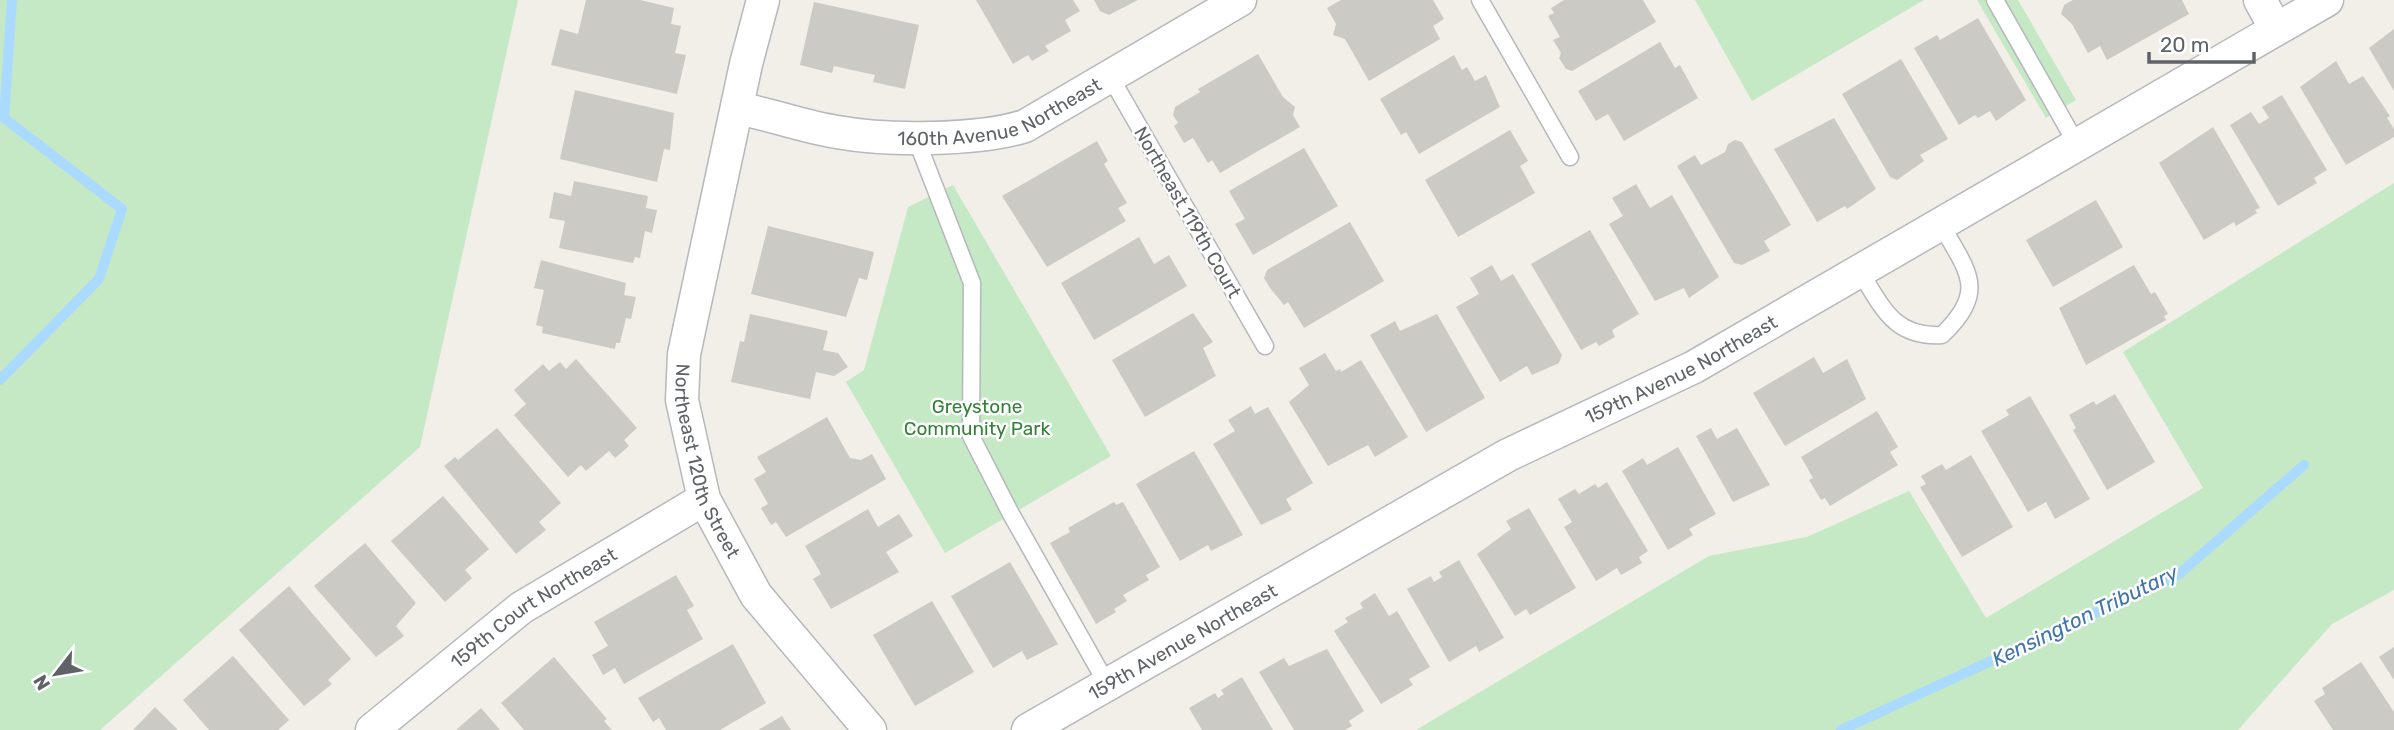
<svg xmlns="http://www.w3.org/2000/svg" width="2394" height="730" font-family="Rubik,sans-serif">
<rect width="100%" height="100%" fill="#f1efe8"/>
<path fill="#c5e8c5" d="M0,0H518L420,447L100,730H0Z
M1695,0H1924L1752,101Z
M1977,0H2018L2076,100L2046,118Z
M2394,183V590L2332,624L2238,730H1416L1709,556L1807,537L1909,491L1986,618L2203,488L2123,352Z
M953,185L1111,456L945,553L846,382L864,370L908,207Z"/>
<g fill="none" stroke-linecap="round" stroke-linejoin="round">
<path stroke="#aadaff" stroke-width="10" d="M0,380L99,279L122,209L4,118L12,0
M1841,730L2178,575L2304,465"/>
</g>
<path fill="#cccac5" d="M586,0H640L674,8L671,24L681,26L675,53L686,55L677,94L551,65L560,29L578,34Z
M976,0H1073L1080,11L1065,20L1071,31L1045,46L1049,51L1032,61L1028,55L1013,64Z
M1094,0H1138L1109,15L1100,11Z
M1341,0H1433L1444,19L1433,26L1440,39L1369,81L1345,39L1333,35L1336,24L1327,8Z
M1564,0H1643L1656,22L1572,71L1566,69L1559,58L1561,53L1553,40L1560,37L1548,16L1554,13L1551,8Z
M2073,0H2182L2189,14L2107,60L2100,46L2088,53L2072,24L2061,14L2064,5Z
M814,2L919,25L905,89L873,82L875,75L834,66L832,73L800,65Z
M1978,18L2026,100L1996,121L1990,111L1978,118L1975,115L1959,125L1914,48L1937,35L1940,40Z
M2394,29V91L2369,48Z
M1660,42L1675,68L1680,65L1698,98L1624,141L1608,114L1596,121L1578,91Z
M1258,54L1283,97L1295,107L1293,115L1300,127L1220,173L1212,160L1208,163L1193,138L1184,143L1174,126L1178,123L1173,115L1175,107L1200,92L1198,89Z
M1454,55L1462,70L1467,67L1475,81L1486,75L1500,107L1419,154L1406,132L1401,135L1380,99Z
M1901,59L1948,139L1920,155L1924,161L1897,180L1890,177L1842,94Z
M2336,61L2349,84L2363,76L2390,116L2387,118L2394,129V137L2346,165L2300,87Z
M575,90L674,113L670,150L664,149L657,182L560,159Z
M2282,95L2327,170L2314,178L2317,183L2278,206L2230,125L2251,112L2259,124L2269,118L2262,107Z
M1834,118L1876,189L1847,209L1845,206L1817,222L1774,149Z
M2213,127L2260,208L2255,210L2257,213L2236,226L2234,222L2204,240L2159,163Z
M1510,130L1528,161L1520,166L1535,193L1458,237L1425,180Z
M1735,140L1742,142L1791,225L1764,241L1770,251L1742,265L1734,263L1677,166L1695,155L1701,165L1725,152L1728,144Z
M1097,141L1108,161L1104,164L1127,203L1118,208L1126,221L1047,267L1002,196Z
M1304,148L1338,206L1253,255L1235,224L1245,219L1229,191Z
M574,181L648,196L646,208L657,210L652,233L645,231L640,258L635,257L633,263L559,248L565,221L549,218L554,192L571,196Z
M1636,184L1650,208L1672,195L1719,277L1689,298L1684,288L1655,301L1609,224L1623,216L1612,198Z
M2096,200L2123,247L2053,287L2026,240Z
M1350,222L1384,281L1304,328L1288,302L1284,305L1270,288L1264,278L1267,270Z
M768,226L874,252L867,280L859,278L846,317L751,294Z
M1590,230L1639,314L1612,330L1615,337L1599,346L1596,342L1581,350L1531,264Z
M1139,237L1154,264L1169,255L1187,286L1094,340L1061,283Z
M541,260L626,283L624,295L636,297L631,319L626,318L620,343H616L615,349L542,333L543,327L536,325L544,290L534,288Z
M1492,265L1501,281L1513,274L1562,355L1559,363L1532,375L1527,366L1500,382L1456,307L1479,294L1470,278Z
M2134,265L2151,294L2155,292L2168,314L2164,316L2166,320L2086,365L2059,308Z
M1193,313L1213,342L1203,348L1216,376L1145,417L1112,360Z
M750,314L828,331L823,350L838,353L848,367L834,376L816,372L810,399L731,382L740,341L744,342Z
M1437,314L1485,398L1426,432L1370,335L1395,321L1400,331Z
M1325,353L1336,371L1340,369L1341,372L1361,360L1408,437L1375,457L1368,445L1328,466L1289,402L1309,385L1299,368Z
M1814,357L1823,373L1847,359L1866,399L1785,446L1753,393Z
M576,359L637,428L624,440L629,446L615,458L609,451L586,471L581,465L568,477L514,415L526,404L514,390L543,364L549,371L560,362L566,369Z
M2115,394L2155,462L2107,490L2073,430L2076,428L2069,415L2094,401L2096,405Z
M2030,396L2090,499L2055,519L2046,502L2028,512L1981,431L2009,415L2006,410Z
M1251,406L1255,414L1268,407L1313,483L1286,499L1292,510L1261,525L1213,444L1235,431L1228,420Z
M1877,411L1898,447L1890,452L1898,465L1830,506L1825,498L1821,500L1809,480L1813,478L1801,457Z
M827,417L850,458L861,460L872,454L886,479L786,537L776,522L771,525L761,508L768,504L754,479L766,472L757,457Z
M497,428L561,503L539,522L546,530L516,554L444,466L455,457L458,460Z
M1711,428L1717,439L1737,428L1770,485L1733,502L1696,436Z
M1678,447L1716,514L1689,529L1693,535L1668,550L1622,471L1643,458L1647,465Z
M1194,451L1243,535L1211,551L1208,545L1180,561L1136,484Z
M1971,455L2013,527L1962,557L1920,487L1926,484L1921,476L1942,464L1946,470Z
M1607,482L1648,551L1639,557L1642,563L1621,575L1617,568L1596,581L1564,527L1572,522L1558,499L1575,489L1579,494L1595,484L1598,488Z
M443,496L489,549L465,570L472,578L445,602L391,541Z
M1114,502L1116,505L1123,502L1160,567L1146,575L1149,580L1123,595L1127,601L1114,609L1116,612L1096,624L1050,543L1070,532L1068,528Z
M1529,508L1576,588L1530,615L1526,609L1515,616L1477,554L1511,529L1506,521Z
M868,509L878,527L899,514L913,536L886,552L899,572L831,609L813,579L821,574L805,546Z
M365,543L416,603L396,626L404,636L376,657L314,586Z
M1459,560L1504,638L1479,652L1476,646L1449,662L1407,589L1431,576L1434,582L1442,577L1439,572Z
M1010,562L1058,644L1027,660L1022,651L993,668L951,596Z
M676,575L694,606L687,610L703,639L624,684L615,668L603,675L592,655L608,646L594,622Z
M289,586L351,659L328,680L332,684L304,706L239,630Z
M1375,593L1389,616L1397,611L1430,667L1409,679L1413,685L1381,704L1334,631L1348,622L1345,618L1363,608L1360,603Z
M932,601L974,672L915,706L873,635Z
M733,644L766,703L720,730H666L659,718L653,722L638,698Z
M2394,647V680L2379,657Z
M1327,649L1364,711L1349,721L1352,726L1345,730H1294L1259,672L1284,658L1289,666Z
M233,656L289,720L278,730H209L183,700Z
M554,657L607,719L604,721L612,730H524L501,703Z
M2361,662L2394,712V730H2333L2314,701L2325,694L2322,688Z
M1242,677L1273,730H1202L1189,708L1215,693L1218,698L1224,694L1221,690Z
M155,707L178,730H133Z
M481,708L500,730H456Z
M782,716L791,730H758Z"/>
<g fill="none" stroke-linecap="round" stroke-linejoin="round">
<defs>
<path id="service" d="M1480,0L1570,157
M1995,0L2076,143
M1111,78L1265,346
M915,136L972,283L971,436L1011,514L1107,684
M1859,270C1882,306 1893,338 1942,335C1989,290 1967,271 1940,223"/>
<g id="minor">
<path id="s1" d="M763,0L746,64L684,354L682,400L704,499L756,595L870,730"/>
<path d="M2260,0L2276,29"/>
<path id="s2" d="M737,108C770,114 803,127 837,132C886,141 978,141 1025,126L1240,0"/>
<path id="s3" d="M372,730L521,608L704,499"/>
<path id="s4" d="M1028,730L1508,455L1694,367L2327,0"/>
</g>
</defs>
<use href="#service" stroke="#b5b8bc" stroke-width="19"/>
<use href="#minor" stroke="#b5b8bc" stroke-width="35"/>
<use href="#service" stroke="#fff" stroke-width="16"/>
<use href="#minor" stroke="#fff" stroke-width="32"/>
</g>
<g text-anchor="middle" stroke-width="5" stroke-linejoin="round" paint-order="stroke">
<g font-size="19" fill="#5f6368" stroke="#fff">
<text dy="7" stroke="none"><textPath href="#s2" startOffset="271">160th Avenue Northeast</textPath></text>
<text transform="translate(1188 212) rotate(60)" y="7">Northeast 119th Court</text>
<text dy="7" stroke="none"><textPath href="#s4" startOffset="746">159th Avenue Northeast</textPath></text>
<text dy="7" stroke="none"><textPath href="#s1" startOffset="474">Northeast 120th Street</textPath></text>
<text dy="7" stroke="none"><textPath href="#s3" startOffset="203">159th Court Northeast</textPath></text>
<text dy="7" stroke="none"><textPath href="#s4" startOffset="178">159th Avenue Northeast</textPath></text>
</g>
<g font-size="19" fill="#348238" stroke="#fff">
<text x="977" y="413">Greystone<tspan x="977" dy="22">Community Park</tspan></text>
</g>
<g font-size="21" font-style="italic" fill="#4174aa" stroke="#fff">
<text transform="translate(2085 616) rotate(-26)" y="7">Kensington Tributary</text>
</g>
</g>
<g transform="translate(56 674) rotate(239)" stroke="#ffffff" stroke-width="5" paint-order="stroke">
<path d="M0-5L12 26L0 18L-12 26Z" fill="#5f6368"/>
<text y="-10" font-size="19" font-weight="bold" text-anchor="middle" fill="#5f6368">N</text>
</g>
<path d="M2149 52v10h105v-10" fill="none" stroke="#5f6368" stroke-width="3.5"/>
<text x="2160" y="52" font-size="21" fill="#5f6368" stroke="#ffffff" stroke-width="5" paint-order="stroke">20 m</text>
</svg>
